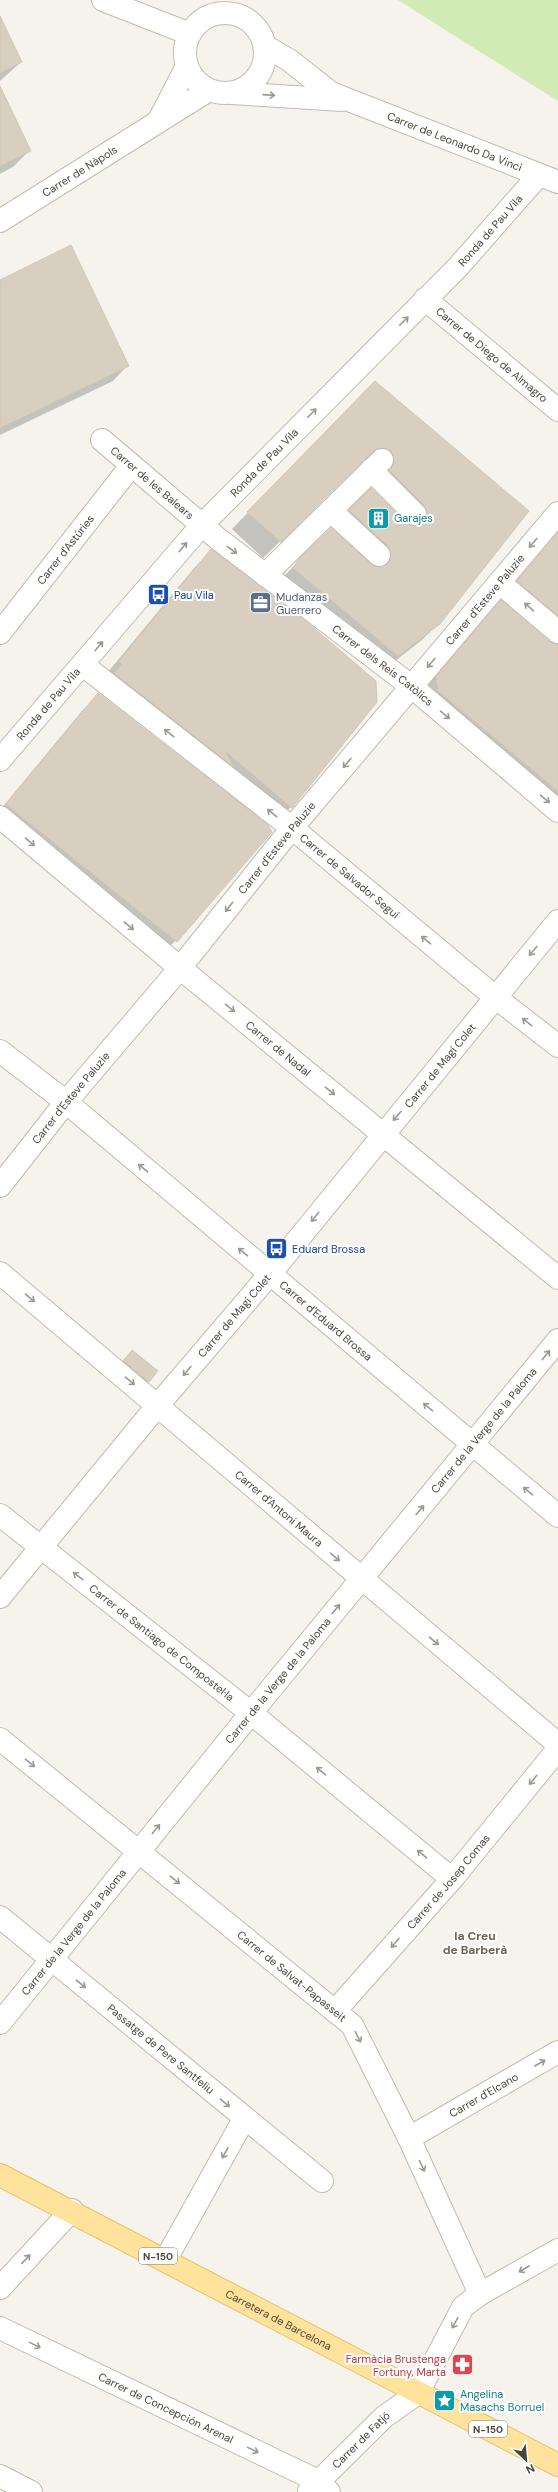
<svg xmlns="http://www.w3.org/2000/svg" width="558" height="2492" font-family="'DM Sans',sans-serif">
<rect width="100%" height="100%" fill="#f6f3ec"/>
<path fill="#d2eab5" d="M398,0H558V101Z"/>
<path fill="#0003" d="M0,23L21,62L0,81Z
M0,88L30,150L13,167L0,174Z
M0,281L128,365L113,381L0,435Z
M358,399L527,511L439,623L422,640L381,672L283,577L331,529L373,566L371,563L333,527L371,489L409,525L374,467L362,464L356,467L263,558L232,529Z
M556,536L558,537V822L420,694L501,601L552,644L550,639L501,598Z
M211,551L376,701L291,807L274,824L103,678L195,567Z
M98,694L270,831L160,958L0,810L82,711Z
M132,1351L157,1371L139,1391L115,1370Z"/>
<path fill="#d8cfc1" stroke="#d3c7b4" d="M0,16L22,62L0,73Z
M0,86L31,151L0,166Z
M71,245L129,366L0,428V280Z
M375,381L529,511L440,624L398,656L293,568L299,559L331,528L371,564L377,567L388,564L391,557L388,546L349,510L371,488L406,523L418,526L424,523L427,517L424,505L389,470L394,463L391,451L379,448L373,451L281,542L247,512Z
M558,532V616L517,581Z
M211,549L309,624L376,681L377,702L292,808L225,751L234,767L114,673L122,664L119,661Z
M501,600L550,642L558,644V791L438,691L436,676Z
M98,693L268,825L272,832L177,942L6,804Z
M132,1350L158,1371L149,1382L123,1361Z"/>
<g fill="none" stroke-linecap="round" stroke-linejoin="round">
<defs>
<g id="minor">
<path d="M103,0L190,34"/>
<circle cx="225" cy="53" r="40"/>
<path id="s1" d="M265,46L289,60L331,93L558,182"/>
<path d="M231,93L342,100"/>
<path d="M159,120L187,66"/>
<path id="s2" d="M0,221L209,90"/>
<path id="s3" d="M425,299L558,410"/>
<path id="s4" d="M102,440L217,538L411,686L558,811"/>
<path d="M371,470L415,514"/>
<path d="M331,511L379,555"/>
<path d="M265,575L382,460"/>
<path d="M500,583L558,632"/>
<path id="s5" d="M0,633L131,466"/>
<path id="s6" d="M83,665L292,828L495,997L558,1046"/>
<path id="s7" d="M0,760L201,526L458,267L539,175"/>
<path id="s8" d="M0,817L180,968L558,1278"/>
<path id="s9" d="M0,1051L66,1102L558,1516"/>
<path id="s10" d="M0,1186L66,1102L180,968L292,828L558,513"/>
<path id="s11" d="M0,1273L558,1744"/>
<path id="s12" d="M0,1515L251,1713L452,1879"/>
<path id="s13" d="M0,1597L158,1405L269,1275L558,921"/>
<path id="s14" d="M0,1739L352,2025L409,2138L480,2294"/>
<path id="s15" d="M0,1917L322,2181"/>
<path id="s16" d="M335,2011L452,1879L558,1749"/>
<path id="s17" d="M0,2023L251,1713L558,1340"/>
<path id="s18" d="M409,2138L558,2052"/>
<path d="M166,2259L244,2119"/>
<path d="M0,2288L72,2210"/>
<path id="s19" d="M0,2328L318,2481L329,2492"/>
<path d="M0,2476L31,2492"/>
<path id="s20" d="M309,2491L384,2417L418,2393L463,2307L480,2294L558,2250"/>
</g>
<g id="major">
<path id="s21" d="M0,2175L558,2465"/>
</g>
</defs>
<use href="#minor" stroke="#c2bbae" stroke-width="24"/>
<use href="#major" stroke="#e6c16a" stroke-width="24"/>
<use href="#minor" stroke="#fff" stroke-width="22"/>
<use href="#major" stroke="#ffe39c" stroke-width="22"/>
</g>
<defs><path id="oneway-shaft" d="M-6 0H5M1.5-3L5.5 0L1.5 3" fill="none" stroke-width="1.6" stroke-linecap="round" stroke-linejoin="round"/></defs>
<g stroke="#9c9892">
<use href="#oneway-shaft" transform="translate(269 95) rotate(4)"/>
<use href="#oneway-shaft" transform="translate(404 321) rotate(-45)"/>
<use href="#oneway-shaft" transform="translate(312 413) rotate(-45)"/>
<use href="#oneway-shaft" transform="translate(533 543) rotate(130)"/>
<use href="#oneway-shaft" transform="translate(183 547) rotate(-50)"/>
<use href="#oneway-shaft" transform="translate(232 550) rotate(37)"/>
<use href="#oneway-shaft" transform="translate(529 607) rotate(-139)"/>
<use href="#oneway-shaft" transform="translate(99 646) rotate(-50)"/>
<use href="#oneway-shaft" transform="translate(431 663) rotate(131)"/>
<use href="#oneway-shaft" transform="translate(445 715) rotate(40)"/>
<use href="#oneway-shaft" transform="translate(169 733) rotate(-142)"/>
<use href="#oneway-shaft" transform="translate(347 763) rotate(130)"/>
<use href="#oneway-shaft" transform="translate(545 799) rotate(40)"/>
<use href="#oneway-shaft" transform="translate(272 813) rotate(-142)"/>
<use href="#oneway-shaft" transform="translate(30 842) rotate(40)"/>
<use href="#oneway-shaft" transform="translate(229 907) rotate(128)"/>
<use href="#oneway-shaft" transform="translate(129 926) rotate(40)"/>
<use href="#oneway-shaft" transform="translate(426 940) rotate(-140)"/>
<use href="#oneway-shaft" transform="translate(533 951) rotate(130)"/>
<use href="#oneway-shaft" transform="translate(230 1008) rotate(39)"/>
<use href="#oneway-shaft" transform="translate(527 1022) rotate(-142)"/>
<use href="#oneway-shaft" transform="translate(330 1091) rotate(39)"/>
<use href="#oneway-shaft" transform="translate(397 1116) rotate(130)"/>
<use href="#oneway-shaft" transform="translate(143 1168) rotate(-140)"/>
<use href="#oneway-shaft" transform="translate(315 1217) rotate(129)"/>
<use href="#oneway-shaft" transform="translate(243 1252) rotate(-140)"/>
<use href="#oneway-shaft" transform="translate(30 1298) rotate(40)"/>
<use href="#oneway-shaft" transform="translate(546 1355) rotate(-51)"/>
<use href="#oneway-shaft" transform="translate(187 1371) rotate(130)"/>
<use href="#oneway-shaft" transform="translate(130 1381) rotate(40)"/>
<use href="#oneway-shaft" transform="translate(428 1407) rotate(-140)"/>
<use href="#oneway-shaft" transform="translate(528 1491) rotate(-140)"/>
<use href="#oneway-shaft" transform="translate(420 1510) rotate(-50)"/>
<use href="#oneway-shaft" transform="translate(335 1557) rotate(41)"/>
<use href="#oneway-shaft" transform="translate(78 1576) rotate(-142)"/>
<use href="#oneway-shaft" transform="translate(336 1609) rotate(-50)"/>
<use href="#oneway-shaft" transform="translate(434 1641) rotate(40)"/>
<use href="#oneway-shaft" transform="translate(30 1763) rotate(39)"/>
<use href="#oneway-shaft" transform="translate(321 1771) rotate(-140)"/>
<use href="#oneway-shaft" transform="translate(533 1780) rotate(129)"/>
<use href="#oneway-shaft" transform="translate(156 1829) rotate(-51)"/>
<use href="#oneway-shaft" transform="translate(422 1854) rotate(-140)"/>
<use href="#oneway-shaft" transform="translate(175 1880) rotate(39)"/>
<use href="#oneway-shaft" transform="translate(395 1943) rotate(131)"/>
<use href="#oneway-shaft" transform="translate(81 1984) rotate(40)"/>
<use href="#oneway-shaft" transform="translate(358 2037) rotate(63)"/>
<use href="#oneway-shaft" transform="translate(540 2063) rotate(-30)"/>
<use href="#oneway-shaft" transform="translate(225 2103) rotate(40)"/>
<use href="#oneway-shaft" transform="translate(225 2153) rotate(119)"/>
<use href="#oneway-shaft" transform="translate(422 2166) rotate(65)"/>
<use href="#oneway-shaft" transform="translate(26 2259) rotate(-47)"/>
<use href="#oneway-shaft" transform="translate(524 2269) rotate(150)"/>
<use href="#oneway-shaft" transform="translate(455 2323) rotate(118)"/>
<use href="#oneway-shaft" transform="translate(35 2345) rotate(26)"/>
<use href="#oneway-shaft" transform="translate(253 2450) rotate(26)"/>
</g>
<defs>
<symbol id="building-square" viewBox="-11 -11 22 22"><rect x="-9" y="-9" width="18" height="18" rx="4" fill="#0f9aa8" stroke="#fff"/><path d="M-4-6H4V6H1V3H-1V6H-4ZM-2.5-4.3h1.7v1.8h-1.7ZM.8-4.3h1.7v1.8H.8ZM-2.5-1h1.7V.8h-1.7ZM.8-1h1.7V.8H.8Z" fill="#fff"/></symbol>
<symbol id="bus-square" viewBox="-11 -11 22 22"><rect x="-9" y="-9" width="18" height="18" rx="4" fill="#1a4fb4" stroke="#fff"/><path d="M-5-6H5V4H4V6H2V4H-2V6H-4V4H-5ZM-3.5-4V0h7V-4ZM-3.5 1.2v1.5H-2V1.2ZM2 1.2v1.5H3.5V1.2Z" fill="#fff"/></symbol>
<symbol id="office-square" viewBox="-11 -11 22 22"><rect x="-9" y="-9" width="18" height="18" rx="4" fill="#5c6f8a" stroke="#fff"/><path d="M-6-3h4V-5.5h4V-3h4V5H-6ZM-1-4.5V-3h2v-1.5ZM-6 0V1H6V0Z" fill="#fff"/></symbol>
<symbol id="pharmacy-square" viewBox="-11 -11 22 22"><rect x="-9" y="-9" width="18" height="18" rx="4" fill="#e0444e" stroke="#fff"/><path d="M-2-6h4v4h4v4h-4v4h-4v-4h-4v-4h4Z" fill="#fff"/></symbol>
<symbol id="sight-square" viewBox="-11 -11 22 22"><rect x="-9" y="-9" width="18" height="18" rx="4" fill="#0f9aa8" stroke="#fff"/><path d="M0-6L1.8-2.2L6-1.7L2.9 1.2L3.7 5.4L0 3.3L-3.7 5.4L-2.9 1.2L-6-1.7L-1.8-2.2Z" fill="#fff"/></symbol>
</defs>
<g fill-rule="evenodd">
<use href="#building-square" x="366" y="506" width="25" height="25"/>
<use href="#bus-square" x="146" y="582" width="25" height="25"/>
<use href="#office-square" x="248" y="590" width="25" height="25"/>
<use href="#bus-square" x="264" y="1236" width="25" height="25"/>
<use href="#pharmacy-square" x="450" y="2352" width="25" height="25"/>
<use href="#sight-square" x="432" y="2388" width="25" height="25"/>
</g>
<g text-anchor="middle" stroke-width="4" stroke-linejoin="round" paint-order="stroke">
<g fill="#fff" stroke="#817c74" stroke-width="1">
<rect x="139" y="2248" width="38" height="16" rx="3"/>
<rect x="469" y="2421" width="38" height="16" rx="3"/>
</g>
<g font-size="10" font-weight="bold" fill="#4b4439">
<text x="158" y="2260">N-150</text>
<text x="488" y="2433">N-150</text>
</g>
<g font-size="11" fill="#4b4439" stroke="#fff">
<text dy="4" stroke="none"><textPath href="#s1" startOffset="214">Carrer de Leonardo Da Vinci</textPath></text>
<text dy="4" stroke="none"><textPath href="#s2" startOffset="94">Carrer de Nàpols</textPath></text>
<text dy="4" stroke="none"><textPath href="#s7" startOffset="722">Ronda de Pau Vila</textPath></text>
<text dy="4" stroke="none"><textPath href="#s3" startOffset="87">Carrer de Diego de Almagro</textPath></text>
<text dy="4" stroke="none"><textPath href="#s7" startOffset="398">Ronda de Pau Vila</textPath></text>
<text dy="4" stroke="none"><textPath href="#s4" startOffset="66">Carrer de les Balears</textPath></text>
<text dy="4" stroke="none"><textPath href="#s5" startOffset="106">Carrer d'Astúries</textPath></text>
<text dy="4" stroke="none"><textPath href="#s10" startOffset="761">Carrer d'Esteve Paluzie</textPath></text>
<text dy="4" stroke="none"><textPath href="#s4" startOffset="360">Carrer dels Reis Catòlics</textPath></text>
<text dy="4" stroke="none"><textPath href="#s7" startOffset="74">Ronda de Pau Vila</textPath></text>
<text dy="4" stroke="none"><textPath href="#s10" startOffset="437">Carrer d'Esteve Paluzie</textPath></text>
<text dy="4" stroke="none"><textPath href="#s6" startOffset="340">Carrer de Salvador Seguí</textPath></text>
<text dy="4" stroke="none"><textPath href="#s8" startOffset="362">Carrer de Nadal</textPath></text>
<text dy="4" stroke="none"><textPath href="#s13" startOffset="690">Carrer de Magí Colet</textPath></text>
<text dy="4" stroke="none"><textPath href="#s10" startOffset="113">Carrer d'Esteve Paluzie</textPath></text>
<text dy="4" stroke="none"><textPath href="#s13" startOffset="366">Carrer de Magí Colet</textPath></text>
<text dy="4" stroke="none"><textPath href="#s9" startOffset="423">Carrer d'Eduard Brossa</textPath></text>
<text dy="4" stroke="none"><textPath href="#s17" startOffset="765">Carrer de la Verge de la Paloma</textPath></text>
<text dy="4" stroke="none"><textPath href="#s11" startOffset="365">Carrer d'Antoni Maura</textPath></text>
<text dy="4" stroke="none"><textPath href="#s12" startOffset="206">Carrer de Santiago de Compostel·la</textPath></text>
<text dy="4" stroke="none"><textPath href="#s17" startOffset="441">Carrer de la Verge de la Paloma</textPath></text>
<text dy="4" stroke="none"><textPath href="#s16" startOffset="172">Carrer de Josep Comas</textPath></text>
<text dy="4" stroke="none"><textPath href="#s17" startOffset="117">Carrer de la Verge de la Paloma</textPath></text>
<text dy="4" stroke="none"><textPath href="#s14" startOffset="376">Carrer de Salvat-Papasseit</textPath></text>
<text dy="4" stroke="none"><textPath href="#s15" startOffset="208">Passatge de Pere Santfeliu</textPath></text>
<text dy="4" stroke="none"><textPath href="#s18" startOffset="86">Carrer d'Elcano</textPath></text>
<text dy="4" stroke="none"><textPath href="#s21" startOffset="314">Carretera de Barcelona</textPath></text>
<text dy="4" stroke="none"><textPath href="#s19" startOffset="184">Carrer de Concepción Arenal</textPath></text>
<text dy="4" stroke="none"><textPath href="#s20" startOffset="73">Carrer de Fatjó</textPath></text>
</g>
<g font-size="11" fill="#0d838f" stroke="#fff" text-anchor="start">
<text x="394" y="522">Garajes</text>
<text x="460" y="2398">Angelina<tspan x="460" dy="13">Masachs Borruel</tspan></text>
</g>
<g font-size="11" fill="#164399" stroke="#fff" text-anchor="start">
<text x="174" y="599">Pau Vila</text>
<text x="292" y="1253">Eduard Brossa</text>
</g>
<g font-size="11" fill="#4e5e75" stroke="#fff" text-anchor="start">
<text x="276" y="601">Mudanzas<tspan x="276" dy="13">Guerrero</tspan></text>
</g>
<g font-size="11" fill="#be3a42" stroke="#fff" text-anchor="end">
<text x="446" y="2363">Farmàcia Brustenga<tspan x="446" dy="13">Fortuny, Marta</tspan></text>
</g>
<g font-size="12" font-weight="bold" fill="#6e6250" stroke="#fff">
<text x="475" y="1940">la Creu<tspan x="475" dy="14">de Barberà</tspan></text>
</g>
</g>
<g transform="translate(526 2460) rotate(154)" stroke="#ffffff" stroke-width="3" paint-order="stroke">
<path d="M0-3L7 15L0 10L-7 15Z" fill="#4b4439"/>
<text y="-6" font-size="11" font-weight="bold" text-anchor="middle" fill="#4b4439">N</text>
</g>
</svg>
